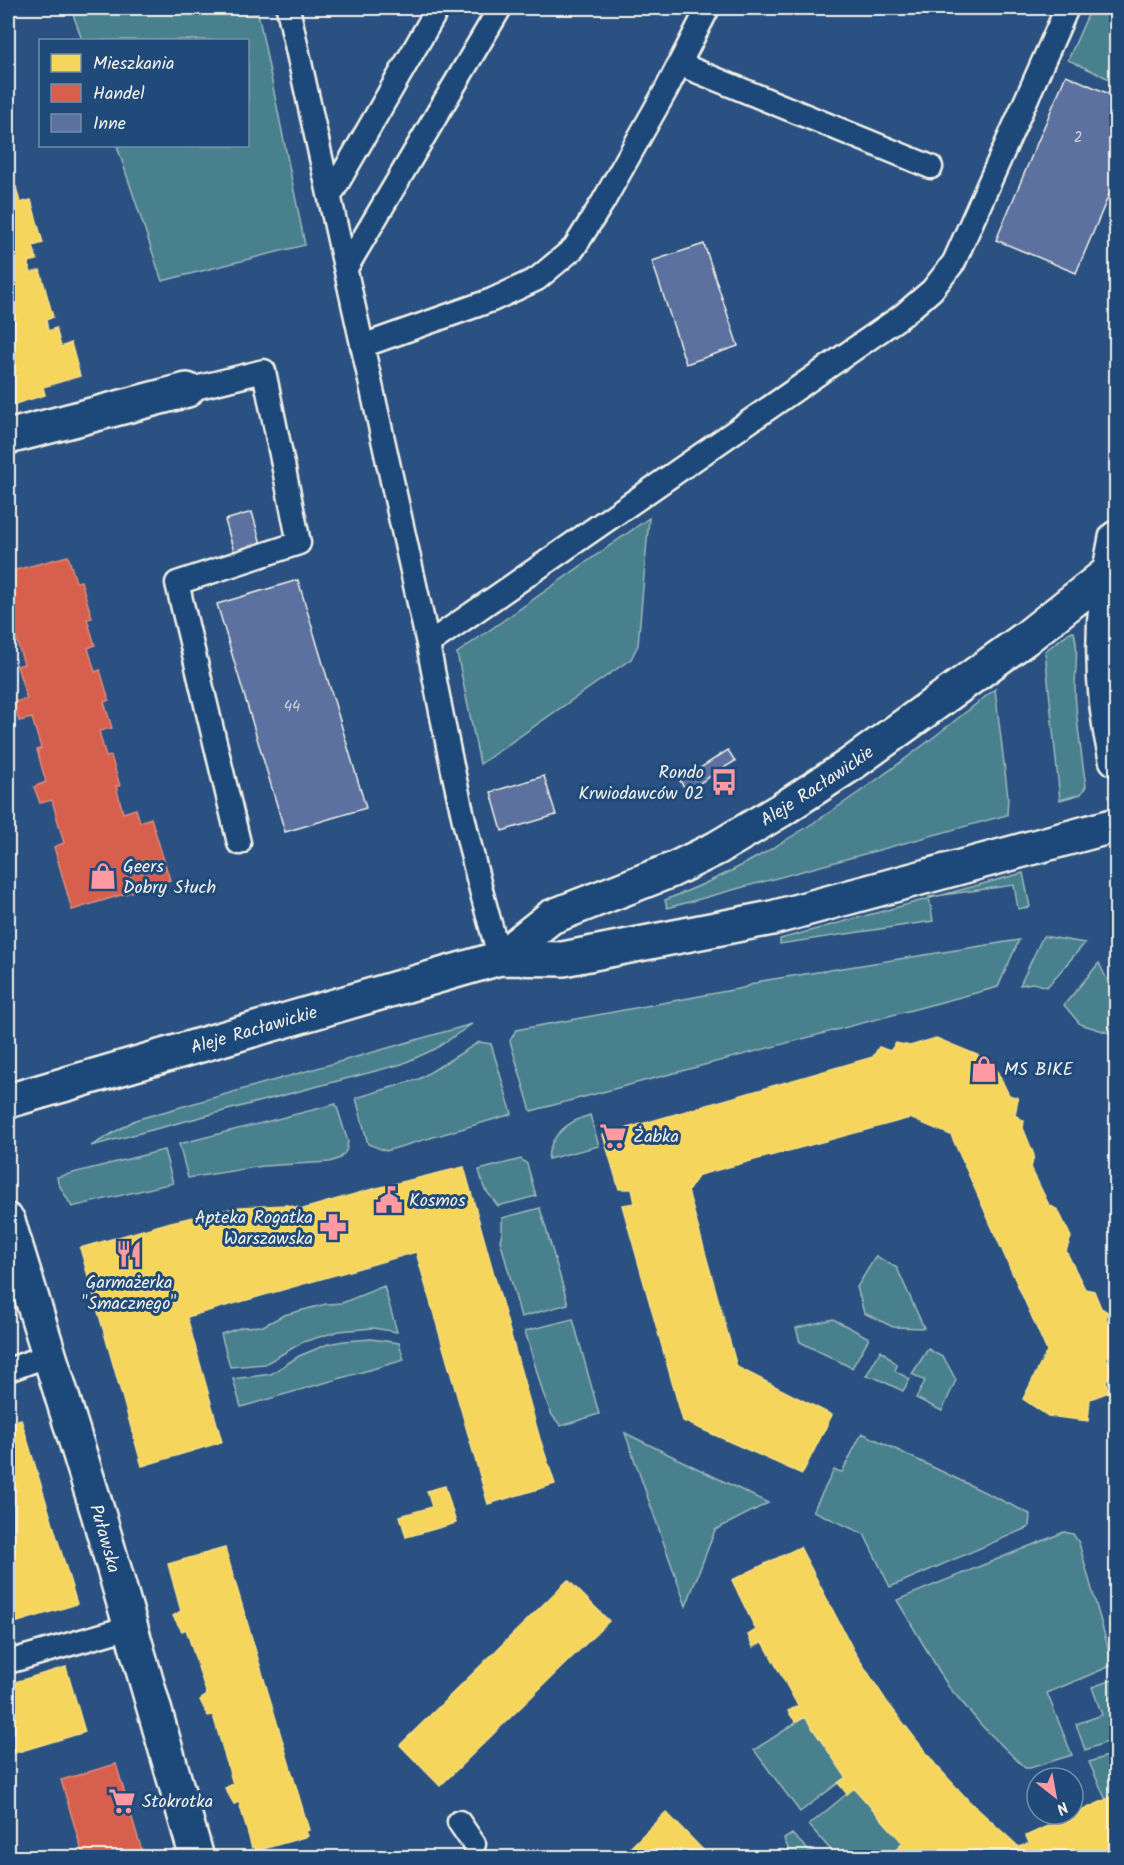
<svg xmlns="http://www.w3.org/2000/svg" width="1124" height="1865" font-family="Kalam,sans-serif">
<rect width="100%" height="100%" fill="#2a5181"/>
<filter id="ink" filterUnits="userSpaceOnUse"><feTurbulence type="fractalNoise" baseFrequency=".0167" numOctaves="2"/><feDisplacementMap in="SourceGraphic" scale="12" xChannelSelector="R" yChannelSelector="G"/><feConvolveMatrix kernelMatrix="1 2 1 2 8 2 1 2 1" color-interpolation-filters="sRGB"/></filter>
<g filter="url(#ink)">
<path fill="#4a808e" stroke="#9fb8bb" stroke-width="1.5" d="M71,8H257L305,245L162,281L117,146H248V40H82Z
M1091,8H1116V82L1068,60Z
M649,518L638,645L631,659L480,764L457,653Z
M1070,632H1074C1079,650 1075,670 1075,688C1076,721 1081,753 1086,786L1081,794L1060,800L1045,651Z
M995,689L1008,797L1007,815L667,908L665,900C693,889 721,877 748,862C837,813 916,752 995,689Z
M1023,873L1030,907L1018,909L1014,885L929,897L933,921L780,944V939Z
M1043,936L1085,943L1047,987L1033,983L1020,985Z
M1019,940L998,987L531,1111L510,1041L516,1030L743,988L761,981Z
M1099,963L1116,999V1035L1080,1024L1064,1005Z
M472,1024L435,1049L402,1064L91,1146L135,1120Z
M479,1042L491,1044L512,1114L386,1151L368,1144L356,1098L419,1079Z
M336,1104L348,1142L346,1151L340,1158L330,1162L263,1166L188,1178L179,1144Z
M590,1115L599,1146L548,1159C549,1135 569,1121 590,1115Z
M164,1150L173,1183L72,1207L58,1183L57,1177Z
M521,1159L527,1164L536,1196L498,1206L484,1188L479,1170Z
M540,1208L568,1304L521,1317L500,1240L502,1233V1218Z
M876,1256L897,1268L924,1328L893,1327L864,1313L857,1287Z
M384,1286L397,1332L373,1328L339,1331L303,1342L265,1364L230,1367L221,1334L243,1327L263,1326L284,1315L326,1304L342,1303Z
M573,1319L599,1414L561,1426L552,1415L543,1393L525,1331Z
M833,1319L869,1338L852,1368L800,1342L796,1328Z
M371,1339L399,1343L404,1360L241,1407L233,1379L271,1374L299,1356L328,1344L344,1341Z
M928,1349L944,1358L956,1380L942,1411L916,1398L925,1381L912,1374Z
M881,1350L897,1365L895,1371L910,1379L903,1391L876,1378L866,1376Z
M625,1433L768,1503L715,1530L686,1606Z
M862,1433L1030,1514L1029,1527L890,1587L864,1534L813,1511L834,1470L842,1472Z
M1064,1532L1073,1534L1079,1543L1113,1665L1047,1693L1072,1755L1030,1768H1025L983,1727L948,1686L897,1600Z
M1115,1679L1116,1683V1739L1085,1750L1076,1724L1102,1715L1092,1687Z
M805,1717L846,1777L800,1812L754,1750Z
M1116,1753V1795L1106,1800L1089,1762Z
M854,1788L903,1843L888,1857H837L809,1825Z
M792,1834L815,1857H792L784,1839Z"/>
<path fill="#f6d55c" stroke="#f5dd86" stroke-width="1.5" d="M8,157L13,176L8,177L11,188L16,187L20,203L31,200L43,243L33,246L37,260L28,262L31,273L40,270L53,317L46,320L48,331L56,328L61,347L71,343L80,376L43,387L45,395L8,406Z
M936,1038L992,1061L1009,1095L1018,1098L1015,1115L1024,1121L1023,1128L1034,1155L1031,1168L1049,1205L1058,1210L1071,1237L1066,1251L1085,1289L1094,1291L1101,1308L1109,1313L1106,1317L1116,1342V1351L1106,1358L1114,1369L1106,1381L1109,1392L1090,1399L1088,1421L1048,1416L1023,1399L1047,1351L951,1135L910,1118L699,1175L688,1191L737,1367L832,1415L802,1474L683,1421L622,1205L635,1203L632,1189H619L603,1135L873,1057L879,1047L890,1051L896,1043L910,1046Z
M464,1167L540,1439L555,1484L488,1504L416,1252L187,1317L222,1442L142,1466L80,1248L171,1222L239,1207L287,1205L303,1209L369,1190Z
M21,1419L77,1604L11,1624L8,1611V1423Z
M445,1486L456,1523L406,1537L400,1516L432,1507L427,1491Z
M800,1547L855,1653L887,1702L935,1764L969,1801L1019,1847L1029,1843L1026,1836L1116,1795V1858H917L912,1853L907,1858H903L896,1850L903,1843L854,1788L847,1794L838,1783L846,1777L805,1717L796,1722L792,1717L788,1711L798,1706L763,1642L753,1647L748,1635L756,1630L732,1580Z
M225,1548L309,1830L306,1831L308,1836L256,1851L255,1847L252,1848L239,1802L234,1804L225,1788L233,1784L213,1715L208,1716L200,1700L207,1695L186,1629L182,1631L173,1616L181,1611L168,1564Z
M568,1580L609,1621L440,1786L400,1745Z
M66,1667L85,1732L8,1755V1684Z
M666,1812L705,1852L700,1858H620Z"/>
<path fill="#d6604d" stroke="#df8c7c" stroke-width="1.5" d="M68,556L76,582L81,581L92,618L87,619L95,645L88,648L95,672L100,670L109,700L104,702L112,728L99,731L106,757L111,756L120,786H116L123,813L136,809L140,822L151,818L170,880L72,910L54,847L64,843L52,800L40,803L34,787L46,782L37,750L41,748L32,718L19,721L14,702L27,699L17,666L24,664L15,635L8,637V586L11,585L8,572Z
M116,1764L144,1858H84L61,1780Z"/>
<path fill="#5b719f" stroke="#f4f1e8" stroke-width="1.5" d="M1066,75L1116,97V178L1076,273L996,240Z
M704,244L738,346L686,364L652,261Z
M252,512L263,551L236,559L225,520Z
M298,580L366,808L285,832L217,604Z
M728,750L735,761L687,791L680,781Z
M544,776L556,815L502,831L491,792Z"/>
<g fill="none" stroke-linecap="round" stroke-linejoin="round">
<defs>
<path id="service" d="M288,8L428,644L903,315L932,290L954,262L1067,8
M679,64L931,167
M330,196L438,8
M346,268L500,8
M362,346L492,300L537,279L574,248L603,202L666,90L708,8
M187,390L264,371L299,543L177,583L239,843
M428,644C448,750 469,855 500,958
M8,1370L49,1355
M8,1662L130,1627
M459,1822L474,1844"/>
<g id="minor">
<path d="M8,437L187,390"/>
<path id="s1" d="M8,1221L98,1513L197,1858"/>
</g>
<g id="tertiary">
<path id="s2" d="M500,958L551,917L672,870L717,848L781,810L850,765L1026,638L1109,572L1116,568"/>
<path id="s3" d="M8,1101L500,958L563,959L772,918L1116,825"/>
</g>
<path id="secondary" d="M1116,538C1100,612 1099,685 1116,759"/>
</defs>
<use href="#service" stroke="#f4f1e8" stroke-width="27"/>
<use href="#minor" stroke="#f4f1e8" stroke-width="38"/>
<use href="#tertiary" stroke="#f4f1e8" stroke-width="38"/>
<use href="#secondary" stroke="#f4f1e8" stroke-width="38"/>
<use href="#service" stroke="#1f4a7a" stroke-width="22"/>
<use href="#minor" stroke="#1f4a7a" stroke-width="33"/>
<use href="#tertiary" stroke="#1f4a7a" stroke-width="33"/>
<use href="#secondary" stroke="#1f4a7a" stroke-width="33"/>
</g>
</g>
<defs>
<symbol id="bus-bare" viewBox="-9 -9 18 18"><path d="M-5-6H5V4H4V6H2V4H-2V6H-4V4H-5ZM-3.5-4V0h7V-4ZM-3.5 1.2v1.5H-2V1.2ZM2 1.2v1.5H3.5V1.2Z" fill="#ff9aa2" stroke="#1f4a7a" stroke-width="2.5" paint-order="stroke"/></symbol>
<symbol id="shop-bare" viewBox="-9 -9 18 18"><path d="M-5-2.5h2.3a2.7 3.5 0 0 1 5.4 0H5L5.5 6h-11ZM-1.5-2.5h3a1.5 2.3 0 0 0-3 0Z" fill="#ff9aa2" stroke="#1f4a7a" stroke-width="2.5" paint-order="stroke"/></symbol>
<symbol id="supermarket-bare" viewBox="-9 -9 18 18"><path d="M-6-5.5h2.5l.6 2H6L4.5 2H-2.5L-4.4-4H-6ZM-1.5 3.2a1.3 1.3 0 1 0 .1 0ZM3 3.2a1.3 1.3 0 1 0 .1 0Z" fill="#ff9aa2" stroke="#1f4a7a" stroke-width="2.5" paint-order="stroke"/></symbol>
<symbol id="civic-bare" viewBox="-9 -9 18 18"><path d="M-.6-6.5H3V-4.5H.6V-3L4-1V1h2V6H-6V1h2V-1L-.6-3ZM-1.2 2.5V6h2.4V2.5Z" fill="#ff9aa2" stroke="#1f4a7a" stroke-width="2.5" paint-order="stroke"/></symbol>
<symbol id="pharmacy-bare" viewBox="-9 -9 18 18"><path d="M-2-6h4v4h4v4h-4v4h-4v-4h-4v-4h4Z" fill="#ff9aa2" stroke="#1f4a7a" stroke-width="2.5" paint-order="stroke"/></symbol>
<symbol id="restaurant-bare" viewBox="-9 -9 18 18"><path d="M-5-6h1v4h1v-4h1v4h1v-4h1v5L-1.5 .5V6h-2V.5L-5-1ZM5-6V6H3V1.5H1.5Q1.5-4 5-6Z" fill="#ff9aa2" stroke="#1f4a7a" stroke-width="2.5" paint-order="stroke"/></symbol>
</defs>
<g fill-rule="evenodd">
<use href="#bus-bare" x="705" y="763" width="38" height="38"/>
<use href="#shop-bare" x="84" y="857" width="38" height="38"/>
<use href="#shop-bare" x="965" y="1050" width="38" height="38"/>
<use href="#supermarket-bare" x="594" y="1117" width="38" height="38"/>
<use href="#civic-bare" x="370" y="1181" width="38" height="38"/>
<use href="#pharmacy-bare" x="314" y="1208" width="38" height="38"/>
<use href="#restaurant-bare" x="110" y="1235" width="38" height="38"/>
<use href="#supermarket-bare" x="103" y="1782" width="38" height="38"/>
</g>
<g text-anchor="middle" stroke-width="6" stroke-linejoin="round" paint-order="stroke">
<g font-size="15" fill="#ced1d6">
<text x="1078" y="142">2</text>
<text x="292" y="711">44</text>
</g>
<g font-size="18" fill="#f4f1e8" stroke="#1f4a7a" text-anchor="start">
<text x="704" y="778" text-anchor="end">Rondo<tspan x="704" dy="21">Krwiodawców 02</tspan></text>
<text x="123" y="872">Geers<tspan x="123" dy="21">Dobry Słuch</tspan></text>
<text x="1004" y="1075">MS BIKE</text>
<text x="633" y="1142">Żabka</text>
<text x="409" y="1206">Kosmos</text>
<text x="313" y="1223" text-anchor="end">Apteka Rogatka<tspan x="313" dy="21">Warszawska</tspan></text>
<text x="129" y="1288" text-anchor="middle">Garmażerka<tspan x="129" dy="21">"Smacznego"</tspan></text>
<text x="142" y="1807">Stokrotka</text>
</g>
<g font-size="18" fill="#f4f1e8" stroke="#1f4a7a">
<text dy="6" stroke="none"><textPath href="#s2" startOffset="363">Aleje Racławickie</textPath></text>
<text dy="6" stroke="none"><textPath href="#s3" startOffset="256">Aleje Racławickie</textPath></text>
<text dy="6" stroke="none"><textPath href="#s1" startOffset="332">Puławska</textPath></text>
</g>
</g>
<rect width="1124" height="1865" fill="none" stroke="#1f4a7a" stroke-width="30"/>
<rect x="15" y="15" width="1094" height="1835" fill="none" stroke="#f4f1e8" stroke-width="2" filter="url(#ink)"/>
<rect x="39" y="39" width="210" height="108" fill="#1f4a7a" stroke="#748da6" stroke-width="1.5"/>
<rect x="51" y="54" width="30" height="18" fill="#f6d55c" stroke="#748da6" stroke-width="1.5"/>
<text x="93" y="69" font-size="18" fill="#f4f1e8">Mieszkania</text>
<rect x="51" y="84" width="30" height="18" fill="#d6604d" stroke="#748da6" stroke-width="1.5"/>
<text x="93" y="99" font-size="18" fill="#f4f1e8">Handel</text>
<rect x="51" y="114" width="30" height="18" fill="#5b719f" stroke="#748da6" stroke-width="1.5"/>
<text x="93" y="129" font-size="18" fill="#f4f1e8">Inne</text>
<g transform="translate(1055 1796) rotate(149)"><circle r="28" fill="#1f4a7a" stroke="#748da6" stroke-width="1.5"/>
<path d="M0-4.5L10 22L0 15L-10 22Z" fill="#ff9aa2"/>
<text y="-9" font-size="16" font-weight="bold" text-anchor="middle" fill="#f4f1e8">N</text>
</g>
</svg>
